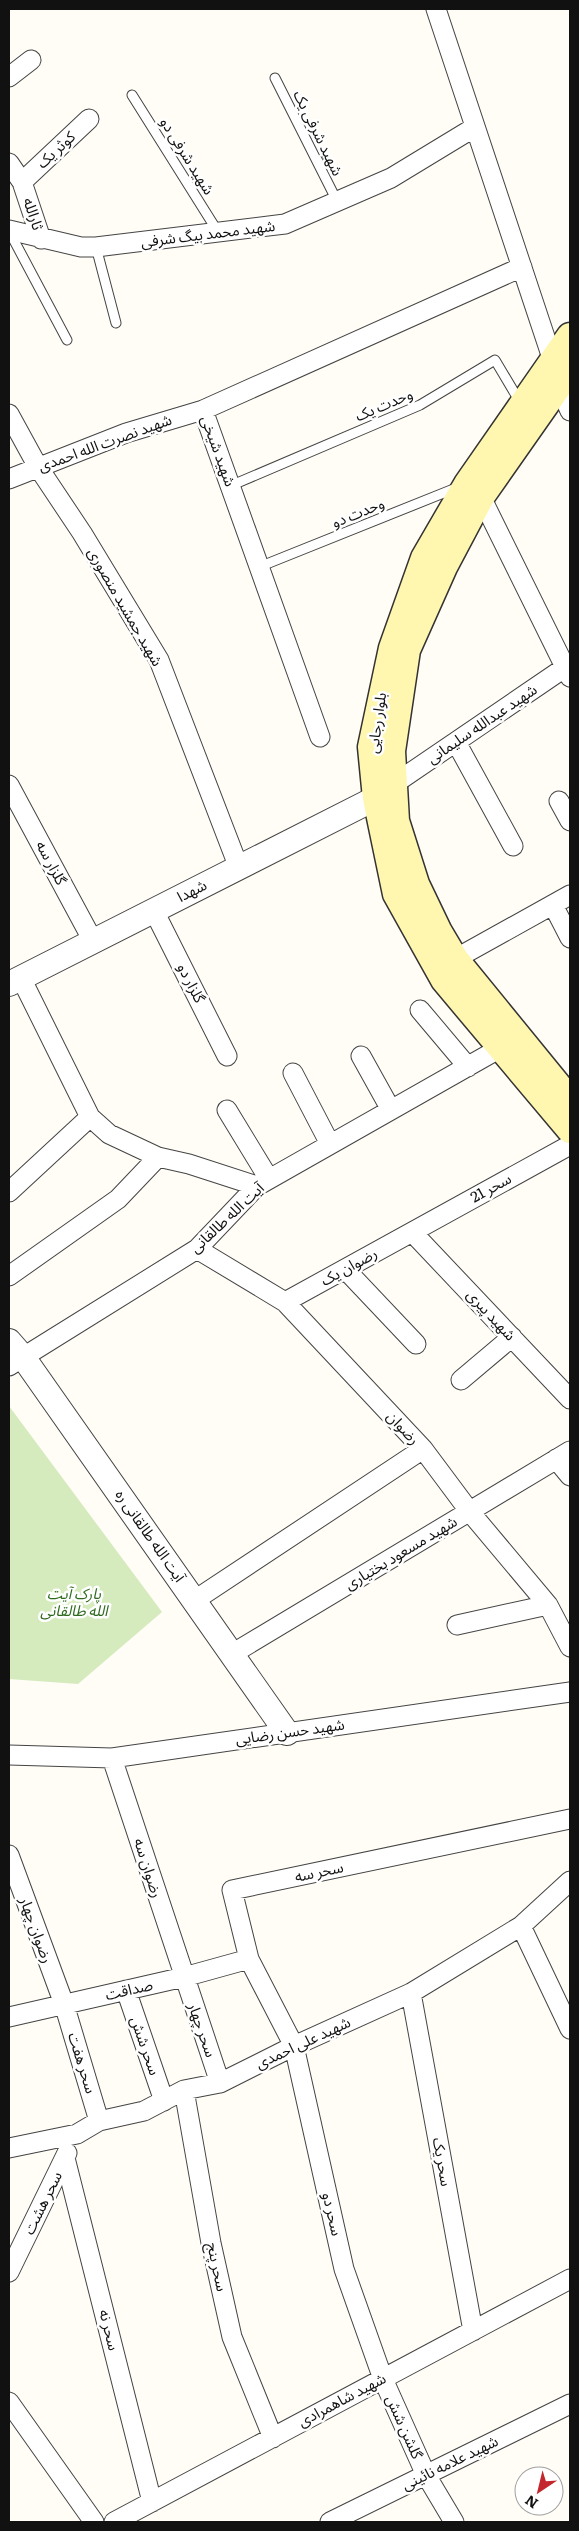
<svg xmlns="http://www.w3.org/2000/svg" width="579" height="2531" font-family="Literata,'Noto Sans Arabic',serif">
<rect width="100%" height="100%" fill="#fffdf5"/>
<path fill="#d5ebbd" d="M9,1406L162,1612L78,1684L9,1679Z"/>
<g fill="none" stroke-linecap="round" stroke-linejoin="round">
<defs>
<path id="service" d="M275,78L337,201
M132,95L218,232
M9,231L67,340
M96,247L116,323
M230,486L420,405L495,360L520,402
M259,567L456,488"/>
<path id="minor" d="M436,9L553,361
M9,77L31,60
M9,163L22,182L41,239
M22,182L89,119
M9,230L81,247H96L285,224L391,178L475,127
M559,386L570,411
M203,410L320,737
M9,414L38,467L82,533L159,660L239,868
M9,479L126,433L203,410L522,267
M481,497L570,677
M456,742L513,846
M394,784L570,664
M9,785L93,941
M559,801L570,821
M553,905L570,938
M154,911L227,1056
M455,959L570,895
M21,978L90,1117L109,1134L158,1157L189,1164L257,1186
M420,1010L468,1067
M361,1056L391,1110
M293,1073L330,1144
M227,1110L269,1179
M9,1192L90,1117
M412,1232L570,1399
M197,1249L285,1302L423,1449L470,1512L548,1605L570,1647
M345,1269L416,1344
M9,1276L118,1199L158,1157
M285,1302L570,1145
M9,1366L197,1249L257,1186L502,1047
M461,1380L512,1337
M556,1459L570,1476
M195,1600L423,1449
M457,1625L548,1605
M232,1654L570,1451
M9,1755L112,1758L570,1692
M112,1758L220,2083
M9,1855L64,2004L99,2121
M521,1926L570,2029
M126,1990L164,2101
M411,1993L473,2331
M9,2017L184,1977L249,1959
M184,2090L211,2243L232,2337L273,2438
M9,2148L77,2134L99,2121L144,2111L184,2090L220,2083L294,2046L411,1993L521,1926L570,1881
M65,2158L152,2502
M9,2272L67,2153
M9,2402L94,2522
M114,2522L570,2279
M330,2522L570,2404
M454,2522L426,2475L383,2379L344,2269L294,2046L249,1959L232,1890L570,1819"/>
<path id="tertiary" d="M9,984L376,798
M9,1341L23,1357L287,1733"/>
<path id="secondary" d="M570,336L467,484L424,558L392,648L371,747L376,798L396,894L444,980L570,1130
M570,370L481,497L444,567L407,650L392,751L396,821L416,884L439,932L455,959L570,1100"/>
</defs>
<use href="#service" stroke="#444" stroke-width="11"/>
<use href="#minor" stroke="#444" stroke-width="21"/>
<use href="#tertiary" stroke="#444" stroke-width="26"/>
<use href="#secondary" stroke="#333" stroke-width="29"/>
<use href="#service" stroke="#fff" stroke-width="9"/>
<use href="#minor" stroke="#fff" stroke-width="19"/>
<use href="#tertiary" stroke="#fff" stroke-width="24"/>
<use href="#secondary" stroke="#fff6b0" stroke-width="26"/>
</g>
<g text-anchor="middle" stroke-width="5" stroke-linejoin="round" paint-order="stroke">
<g font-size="15" fill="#111" stroke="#fff">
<text transform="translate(318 133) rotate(64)" y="5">شهید شرفی یک</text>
<text transform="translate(56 150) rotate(-43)" y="5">کوثر یک</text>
<text transform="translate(187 156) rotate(58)" y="5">شهید شرفی دو</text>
<text transform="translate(33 214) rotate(72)" y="5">ثارالله</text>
<text transform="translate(208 234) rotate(-7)" y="5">شهید محمد بیگ شرفی</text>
<text transform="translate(384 405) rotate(-23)" y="5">وحدت یک</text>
<text transform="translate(105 443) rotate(-20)" y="5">شهید نصرت الله احمدی</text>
<text transform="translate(218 451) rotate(70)" y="5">شهید شیخی</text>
<text transform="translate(358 513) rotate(-22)" y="5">وحدت دو</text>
<text transform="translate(125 607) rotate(60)" y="5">شهید جمشید منصوری</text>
<text transform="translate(377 723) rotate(-82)" y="5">بلوار رجایی</text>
<text transform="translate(482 724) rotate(-34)" y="5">شهید عبدالله سلیمانی</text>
<text transform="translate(51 863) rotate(62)" y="5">گلزار سه</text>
<text transform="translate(192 891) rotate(-27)" y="5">شهدا</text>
<text transform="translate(191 983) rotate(63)" y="5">گلزار دو</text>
<text transform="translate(491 1188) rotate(-29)" y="5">سحر 21</text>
<text transform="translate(227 1218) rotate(-43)" y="5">آیت الله طالقانی</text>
<text transform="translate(349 1267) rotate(-29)" y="5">رضوان یک</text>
<text transform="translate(491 1315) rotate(47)" y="5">شهید پیری</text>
<text transform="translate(403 1428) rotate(47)" y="5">رضوان</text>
<text transform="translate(150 1536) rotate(55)" y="5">آیت الله طالقانی ره</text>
<text transform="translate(401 1553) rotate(-31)" y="5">شهید مسعود بختیاری</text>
<text transform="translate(290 1732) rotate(-8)" y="5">شهید حسن رضایی</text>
<text transform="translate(148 1868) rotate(72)" y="5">رضوان سه</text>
<text transform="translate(319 1872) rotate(-12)" y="5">سحر سه</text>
<text transform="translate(36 1930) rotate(70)" y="5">رضوان چهار</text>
<text transform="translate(129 1990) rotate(-13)" y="5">صداقت</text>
<text transform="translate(202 2030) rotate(71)" y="5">سحر چهار</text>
<text transform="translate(303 2043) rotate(-25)" y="5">شهید علی احمدی</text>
<text transform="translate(145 2046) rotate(71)" y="5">سحر شش</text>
<text transform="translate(82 2063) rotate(73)" y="5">سحر هفت</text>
<text transform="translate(442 2162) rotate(80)" y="5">سحر یک</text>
<text transform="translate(43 2203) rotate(-64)" y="5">سحر هشت</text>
<text transform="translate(332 2214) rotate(77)" y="5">سحر دو</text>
<text transform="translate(217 2267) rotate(78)" y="5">سحر پنج</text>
<text transform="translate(109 2330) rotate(76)" y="5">سحر نه</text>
<text transform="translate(342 2400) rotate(-28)" y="5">شهید شاهمرادی</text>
<text transform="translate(404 2427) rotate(66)" y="5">گلشن شش</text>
<text transform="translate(450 2463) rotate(-26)" y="5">شهید علامه‌ نائینی</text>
</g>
<g font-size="15" font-style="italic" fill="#2f6b1f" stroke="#fff">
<text x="74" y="1599">پارک آیت<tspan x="74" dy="17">الله طالقانی</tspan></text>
</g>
</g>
<rect width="579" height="2531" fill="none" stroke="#111111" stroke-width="20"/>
<g transform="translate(539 2491) rotate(215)"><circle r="24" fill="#ffffff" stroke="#a0a0a0"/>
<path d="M0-4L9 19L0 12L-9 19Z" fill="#c4262e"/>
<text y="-8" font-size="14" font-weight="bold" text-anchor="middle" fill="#111111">N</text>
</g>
</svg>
